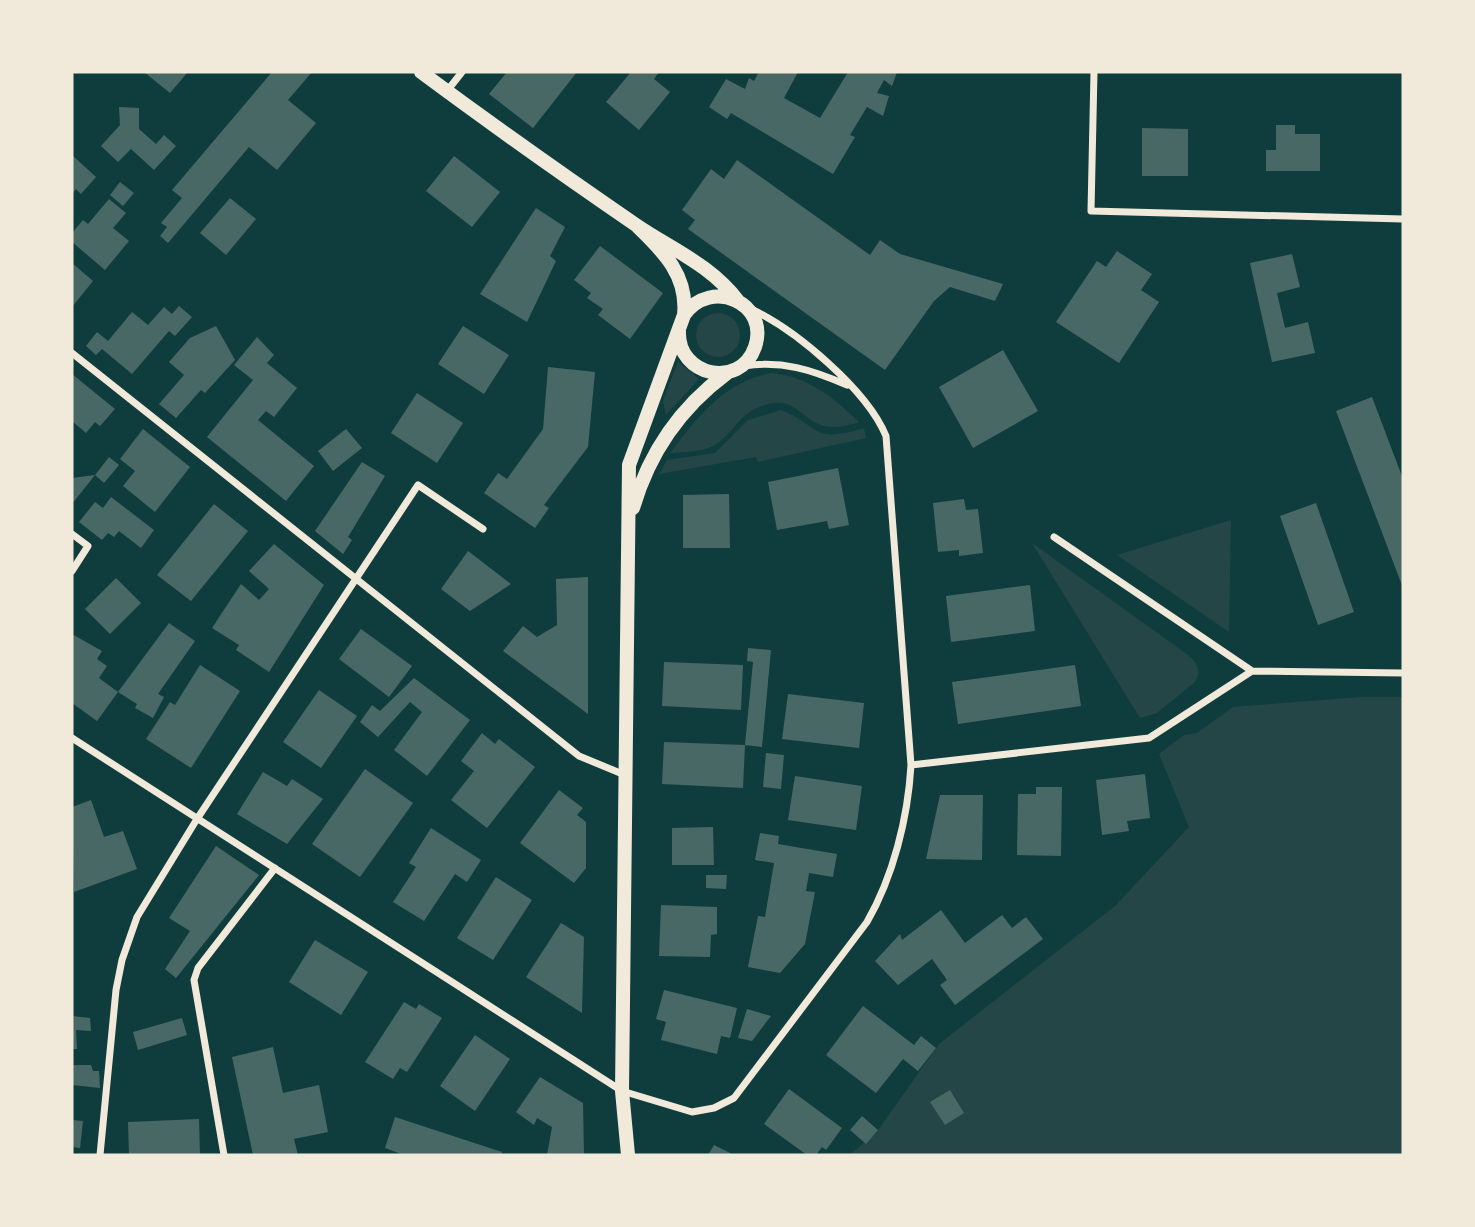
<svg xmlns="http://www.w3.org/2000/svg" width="1475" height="1227" font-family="'Crimson Pro',serif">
<rect width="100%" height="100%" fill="#0f3d3e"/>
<path fill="#244646" d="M696 335a22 22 0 1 1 44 0a22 22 0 1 1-44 0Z
M678,362L699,379L666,415L663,401Z
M772,373C808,377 833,397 859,422C805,441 806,399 774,403C737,409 737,433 713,446C701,452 684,452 670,453C699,416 723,382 772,373Z
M781,410C823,427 809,444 864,428L866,438L758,462L756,457L659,474L667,460L715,453L748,420Z
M1231,520L1229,632L1117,555Z
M1032,543L1188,655C1197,663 1202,671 1195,682L1157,713L1140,718Z
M1361,697H1403V1155H850L878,1130L939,1044L1115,906L1189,827L1159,754L1184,735L1197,733L1233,707Z"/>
<path fill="#486865" d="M144,72H188L170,93Z
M272,72H312L288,100L316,123L277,170L249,147L168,243L160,236L167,227L161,223L182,198L172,190Z
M507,72H577L533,128L489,94Z
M631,72H659L654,79L670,92L639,130L606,102Z
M759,72H798L784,98L820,118L848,72H897L892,86L884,80L877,93L889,96L883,116L867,107L850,135L855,137L833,174L731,113L727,119L709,107L726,79L745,89L749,78L754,81Z
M119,107L139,108V129L156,144L164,135L176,146L154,170L131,149L118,162L101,146L120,125Z
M1276,125H1295V134H1320V171H1266V150H1276Z
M1142,128L1188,129V176H1142Z
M72,155L96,177L81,194L76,189L72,194Z
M454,156L500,192L472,227L426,191Z
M737,160L870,255L880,240L900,254L1003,284L995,301L950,287L934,301L885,370L688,229L695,220L682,210L711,169L724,179Z
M120,182L134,193L123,206L110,195Z
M230,198L256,219L226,255L200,233Z
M109,199L126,213L113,228L129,241L105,270L72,242V233L83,220L88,224Z
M536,208L565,227L550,256L556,261L527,322L480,294Z
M600,246L663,293L630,339L598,315L603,309L587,298L591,293L574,280Z
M1117,251L1152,274L1141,290L1159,302L1119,363L1056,322L1097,261L1106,267Z
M1292,254L1300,287L1277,293L1285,328L1308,322L1315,353L1272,362L1250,263Z
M72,263L93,281L72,307Z
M179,306L192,317L175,336L169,331L132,374L102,349L96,355L86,346L97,332L108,341L132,312L148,325L164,307L172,314Z
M216,326L235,360L205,393L201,390L176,418L159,404L184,375L169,362L190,338Z
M463,326L509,355L484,394L438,364Z
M257,337L274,355L267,363L297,388L274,417L266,411L258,420L314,466L286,501L207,437L253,380L234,365Z
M1003,350L1038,411L973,448L939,387Z
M548,367L595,372L588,447L544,505L549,508L535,528L484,493L498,473L507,479L543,429Z
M72,374L115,409L100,426L95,422L86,433L72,421Z
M417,393L463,423L437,463L391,433Z
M1372,397L1403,479V588L1336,411Z
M143,429L190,467L155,512L123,486L135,471L120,459Z
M346,429L362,448L333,471L318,451Z
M109,457L119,465L104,483L95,475Z
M362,462L385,476L348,537L352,540L343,554L315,531Z
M838,468L849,525L829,529L827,521L777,530L768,482Z
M95,475L72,504V478Z
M729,494L730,548H683V495Z
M111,497L154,530L141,548L119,531L114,537L108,533L102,540L79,522L95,502L103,508Z
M964,499L966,510L978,509L983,553L959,556V550L938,552L933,503Z
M1316,503L1354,612L1318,625L1280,516Z
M214,504L248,531L191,601L157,575Z
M274,544L324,585L269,672L236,650L239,645L212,628L241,584L259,600L269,589L249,571Z
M468,551L511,584L470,611L441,589Z
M588,577V714L503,651L523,626L537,637L557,625L556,579Z
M116,578L141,603L110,634L85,609Z
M1030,585L1035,631L951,642L946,596Z
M169,623L195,641L158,694L164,697L153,718L135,708L137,704L118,692Z
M361,629L412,666L389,697L339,659Z
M72,634L102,651L97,659L107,666L99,678L118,692L97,721L72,703Z
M748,648L771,650L762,747L745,745L753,662L747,661Z
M664,662L743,665L741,710L662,706Z
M200,665L240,691L191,768L146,739L170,702L175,705Z
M1075,665L1081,706L958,724L952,682Z
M414,678L470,720L427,776L394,750L422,712L410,702L378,737L360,722L372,705L380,711Z
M319,690L357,716L321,768L283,742Z
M788,694L864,703L859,748L782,739Z
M482,733L495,744L499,739L535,767L487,828L451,800L474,771L461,761Z
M664,742L745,745L743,788L662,784Z
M766,753L784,755L781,789L763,787Z
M365,769L413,803L360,877L312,844Z
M263,772L287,786L292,779L323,799L287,844L237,814Z
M1145,774L1150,818L1127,821L1129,831L1102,835L1096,780Z
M795,776L862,786L856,830L788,820Z
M1036,787H1062L1061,856L1017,855L1018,794H1036Z
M559,790L583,808L577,815L586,822V868L574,883L520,843Z
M940,795H983L982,860L926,859Z
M91,800L104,837L123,831L137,869L74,892L72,807Z
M713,827L714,865H672V828Z
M431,828L481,860L467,882L455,874L424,921L393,902L416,867L409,863Z
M760,833L779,836L778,844L837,854L833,877L809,873L806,891L815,892L805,944L780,973L748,967L758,916L765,917L774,863L755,860Z
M216,846L259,875L176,978L165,969L190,931L169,918Z
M706,875H727L726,889L706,888Z
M496,877L532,900L493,960L457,938Z
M661,905L717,907V934L711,935L710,957L659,956Z
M941,910L965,943L1002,915L1012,928L1026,917L1043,939L955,1005L940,985L947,980L932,959L898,985L875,961L900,934L902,940Z
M561,923L584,937L582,1013L526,977Z
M315,940L368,972L341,1015L289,982Z
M664,990L737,1008L730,1038L721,1036L717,1054L661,1040L666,1022L656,1019Z
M404,1002L416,1009L419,1004L442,1018L407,1072L400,1068L393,1079L365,1062Z
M863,1006L914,1045L921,1036L936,1048L918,1071L903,1059L876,1093L826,1055Z
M747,1009L771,1016L752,1041L738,1038Z
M72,1016L90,1018L91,1031L76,1030L77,1049H72Z
M182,1018L187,1035L138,1050L133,1032Z
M475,1035L510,1059L475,1111L440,1086Z
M273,1047L283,1093L319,1085L328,1132L294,1139L298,1155H253L232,1057Z
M72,1065H91L93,1071H99L100,1088L72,1085Z
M540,1077L583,1103L584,1155H547L552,1127L537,1118L534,1125L516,1112Z
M789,1089L842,1128L826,1150L822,1147L816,1155H807L764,1124Z
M950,1090L964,1113L945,1125L930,1102Z
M862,1116L878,1130L866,1144L850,1130Z
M395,1117L502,1152L501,1155H404L385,1148Z
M199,1119L200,1155H129L128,1122Z
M72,1120L83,1121L80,1148L72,1147Z
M714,1145L734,1155H708Z"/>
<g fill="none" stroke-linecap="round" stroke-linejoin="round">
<path stroke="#f1e9da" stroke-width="7" d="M1094,72L1091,211L1403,219
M447,91L462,72
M72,353L579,756L625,775
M744,366C782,360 812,370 847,385
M72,534L88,546L72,571
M1054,537L1252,671L1403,673
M72,738L622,1091L692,1112L714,1108L734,1098L867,922C893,877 908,818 911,765L886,436C867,390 796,330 751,309
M911,765L1149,738L1252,671
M100,1155L116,990L122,960L137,917L197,819L418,485L483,529
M224,1155L194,980L198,968L275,868"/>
<path stroke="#f1e9da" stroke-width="14" d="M421,72C491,124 563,175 636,225C671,249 711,265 738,301
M679,331C677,376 740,390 755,347C770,303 711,277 684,315
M633,508C649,453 681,407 727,373
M628,1155L622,1091L629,465L684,315C688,276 664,252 638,227"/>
</g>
<rect width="1475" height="1227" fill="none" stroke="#f1e9da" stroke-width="147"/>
</svg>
